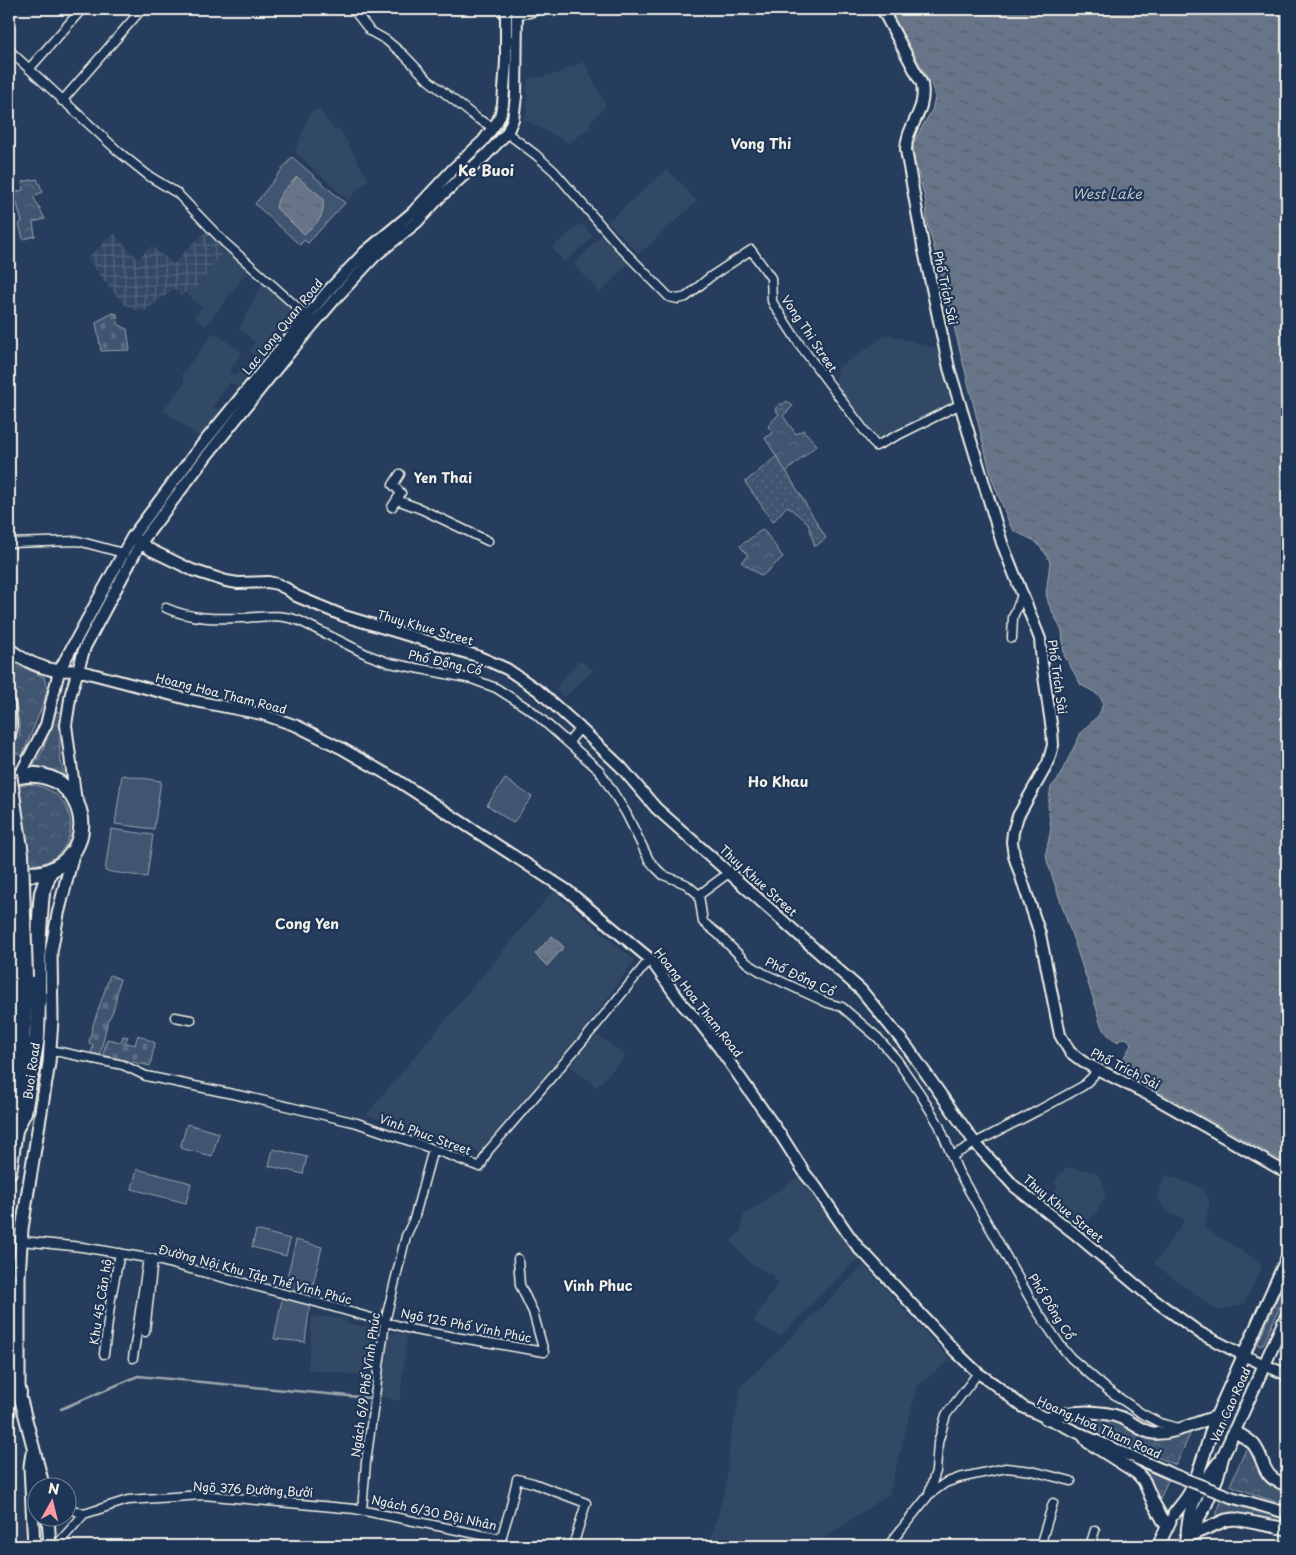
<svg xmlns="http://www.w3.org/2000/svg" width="1296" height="1555" font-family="'Playpen Sans',sans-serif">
<defs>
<pattern id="industrial-grid" width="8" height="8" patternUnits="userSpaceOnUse" patternTransform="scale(1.25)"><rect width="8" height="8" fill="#334966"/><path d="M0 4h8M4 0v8" fill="none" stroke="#51647c"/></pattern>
<pattern id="grass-dots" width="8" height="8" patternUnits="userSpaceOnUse" patternTransform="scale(1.25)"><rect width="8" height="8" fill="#40546f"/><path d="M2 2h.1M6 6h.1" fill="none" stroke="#5c6d84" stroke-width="1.8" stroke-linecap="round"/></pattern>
<pattern id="forest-crowns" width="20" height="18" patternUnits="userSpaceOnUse" patternTransform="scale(1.25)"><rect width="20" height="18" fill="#40546f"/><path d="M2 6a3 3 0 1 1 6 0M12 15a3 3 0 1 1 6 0" fill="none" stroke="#5c6d84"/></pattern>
<pattern id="cemetery-stones" width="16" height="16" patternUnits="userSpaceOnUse" patternTransform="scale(1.25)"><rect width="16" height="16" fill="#40546f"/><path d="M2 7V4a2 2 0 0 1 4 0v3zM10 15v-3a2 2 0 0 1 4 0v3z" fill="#5c6d84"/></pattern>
<pattern id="water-ripples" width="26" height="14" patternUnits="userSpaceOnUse" patternTransform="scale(1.25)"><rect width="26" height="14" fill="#677588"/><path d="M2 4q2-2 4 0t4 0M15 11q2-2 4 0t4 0" fill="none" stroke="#585e67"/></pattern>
</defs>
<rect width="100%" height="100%" fill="#263d5d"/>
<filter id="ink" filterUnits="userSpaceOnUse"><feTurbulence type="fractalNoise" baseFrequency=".02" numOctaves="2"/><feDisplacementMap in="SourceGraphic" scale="10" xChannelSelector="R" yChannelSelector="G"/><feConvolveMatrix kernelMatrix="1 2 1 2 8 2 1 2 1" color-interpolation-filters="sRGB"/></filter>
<g filter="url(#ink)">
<path fill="#334966" d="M584,62L606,106L589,123L592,127L568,143L523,119L527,113V79L553,75Z
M319,110L334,130L339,128L368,179L348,200L295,152L311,111Z
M667,169L697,201L639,254L608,222Z
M581,223L593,237L564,262L552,248Z
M603,234L630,262L600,293L574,264Z
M223,252L229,253L249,270L206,326L194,316L202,308L190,296Z
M263,282L299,311L261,361L249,352L255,342L239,329Z
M214,332L242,352L229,372L235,376L241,370L248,375L238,388L230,382L213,406L220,411L199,437L163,410L184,383L182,374Z
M887,334L941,350L958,402L876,442L835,387L838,368Z
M579,660L593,670L565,697L555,689Z
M553,891L634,960L589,1024L481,1152L366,1115Z
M596,1035L608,1042L625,1056L597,1087L570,1066Z
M1067,1167L1096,1172L1103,1183L1106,1196L1098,1208V1210L1083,1230L1046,1202L1058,1186L1054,1182Z
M1166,1175L1202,1188L1210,1202L1204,1228L1259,1261L1262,1267L1245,1302L1239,1306L1222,1310L1215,1309L1154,1264L1185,1220L1168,1212L1160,1203L1158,1195Z
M799,1176L828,1218L858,1258L780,1336L753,1321L779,1282L773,1279L774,1276L751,1264L731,1242L742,1229L741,1227L744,1215Z
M864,1265L950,1360L917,1386L889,1494L812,1546H709L726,1486L730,1441L741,1387Z
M312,1316L347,1319L346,1324L374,1327L368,1376L308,1369Z
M390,1333L407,1334L400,1401L378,1396L386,1336Z"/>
<path fill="url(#industrial-grid)" d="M207,231L222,245L223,252L190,296L186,292L181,296L174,289L146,310H136L124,304L105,282L87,258L114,234L138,259L151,246L174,264L190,246Z"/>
<path fill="url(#grass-dots)" stroke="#9aa2ac" d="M777,456L826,538L815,547L808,523L787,506L773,522L745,482Z
M1287,1277V1291L1263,1345L1260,1346L1257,1344Z"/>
<path fill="url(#forest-crowns)" stroke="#9aa2ac" d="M37,179L43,192L33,196L45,219L33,222L35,236L23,239L19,224L22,222L17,203L11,205L9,194L23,190L22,182Z
M787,401L793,406L783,416L796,434L803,430L817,445L786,472L765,438L773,433L768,426L779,414L775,409L780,403L782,405Z
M763,529L783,557L762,576L741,562L748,556L740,546Z
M10,661L44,677L47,689L44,702L22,756L9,749L19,737L20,731Z
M56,711L60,712L63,715C59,735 58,755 64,775L62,777L49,770L34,766L43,750Z
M30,784C98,794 73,887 9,859V791L20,786Z
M1081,1417H1106L1141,1432L1193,1428L1176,1465L1107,1436L1079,1421V1419Z
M1247,1447L1287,1487V1505L1264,1498L1230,1485Z
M1129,1463L1168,1480L1158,1504Z
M1222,1500L1287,1519V1524L1226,1515L1217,1517V1512Z"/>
<path fill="url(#cemetery-stones)" stroke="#9aa2ac" d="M113,313L117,314L118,324L127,329L130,350L101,351L96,322Z
M110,975L120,979C116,992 117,1008 108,1020L100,1055L97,1056L91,1055L93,1045L89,1043L92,1028Z
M138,1035L155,1043L150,1066L103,1055L107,1039L121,1042L123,1036L128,1037L125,1042L135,1045Z"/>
<path fill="#40546f" stroke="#9aa2ac" d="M292,157L345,203L308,243L304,240L300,245L255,204Z
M122,775L161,781L154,829L115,824Z
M505,779L532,797L513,823L487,805Z
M111,829L153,835L147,877L105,871Z
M187,1124L219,1133L212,1156L180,1148Z
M273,1149L307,1157L303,1174L269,1166Z
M137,1169L191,1183L186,1203L132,1189Z
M256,1230L290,1239L286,1256L252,1247Z
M296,1240L322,1247L310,1297L284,1290Z
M283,1295L310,1303L305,1342L274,1339Z"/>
<path fill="url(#water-ripples)" stroke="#9fa7ae" d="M889,9H1287V1164L1131,1075L1126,1068L1123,1059L1131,1045L1130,1042L1126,1038L1121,1039L1118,1042C1104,1034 1099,1025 1097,1010L1047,861L1046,852L1051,829L1048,805L1051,787L1058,779L1082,731L1098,716L1101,710L1103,703L1100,697L1094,692L1081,685L1064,655L1062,631L1049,605L1046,594L1050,562L1046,554L1035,541L1014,531L1010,525L992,479L937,258L927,223L926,202L914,158L913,146L917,136L932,110L935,98L932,86Z
M297,177L323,198C325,218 318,222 304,234L276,208C277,195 288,186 297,177Z
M552,936L564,947L547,966L535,954Z"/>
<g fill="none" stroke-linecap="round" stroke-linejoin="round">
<path stroke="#9fa7ae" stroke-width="2.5" d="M61,1409L138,1376L370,1398"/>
<defs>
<path id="street" d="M353,9L370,31L386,40L404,55L428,80L478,119L493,127
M517,14L529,13L541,9
M9,53L11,52L119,152L149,176L177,193L224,242L307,316
M29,69L82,9
M62,101L142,9
M507,133L536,155L554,171L618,245L669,297L678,299L686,297L710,277L751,250L771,278L772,301L774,305L800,345L876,446L961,404
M397,500L421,509L488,541
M392,507L401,493L393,485L400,474
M9,543L78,541L123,553
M166,608C190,619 216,619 242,618C265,617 277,613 300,621L368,655L390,663L472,679L496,688L532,711L599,770L626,813L649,860L656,868L663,875L686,884L699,895L703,922L718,934L747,963L763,973L828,1003L842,1007L878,1038L897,1060L921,1095L939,1125L958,1171L1037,1311L1061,1346L1071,1358L1108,1390L1141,1413L1160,1423L1179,1428
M1012,638L1013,617L1023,593
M569,742L580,728
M699,895L730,872
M175,1017L191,1020
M50,1050L123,1065L146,1076L252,1098L357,1123L433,1149L480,1167L488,1151L593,1029L650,959
M952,1156L975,1143L1039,1110L1083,1086L1093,1076L1096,1069
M22,1241L82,1247L153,1259L308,1300L414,1330L544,1352L533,1312L520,1285L518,1259
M145,1332L153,1259
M104,1354L111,1298L120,1253
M133,1358L148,1258
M930,1494L945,1483L959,1478L1006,1468L1032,1471L1071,1481
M68,1508L84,1514
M362,1510L366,1462L385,1322L406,1236L414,1219L433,1149
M56,1546L84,1514L128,1500L203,1495L355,1509L501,1539L510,1509L517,1479L533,1483L586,1503L573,1546
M888,1546L928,1496L936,1471L938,1443L946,1415L978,1373
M1040,1546L1053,1503
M1090,1546L1095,1530"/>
<path id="secondary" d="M882,9L922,84C927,113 906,125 906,150L923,246L949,368L1002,543L1040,639L1042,663L1052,730L1053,745L1048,763L1018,816L1013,832L1012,842L1014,856L1040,934L1060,1035L1070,1052L1083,1062L1153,1097L1280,1169L1287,1175
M132,537L151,550L192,570L226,581L238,583L268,582L277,584L287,589L296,596L344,616L477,656L507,669L539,691L580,728L621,767L656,808L861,990L908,1048L975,1143L1014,1186L1074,1233L1150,1297L1200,1333L1243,1355L1287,1375
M59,671L77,670L195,701L262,714L297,726L341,748L395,779L568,891L650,959L683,1005L700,1023L720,1049L782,1137L806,1175L816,1187L848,1234L860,1250L867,1256L956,1352L978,1373L994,1384L1023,1407L1083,1435L1172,1474
M20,775L46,725L59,671L132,537L196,452L327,292L365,252L413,212L454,168L483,141L497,122L500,116L503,104L506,61V9
M76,802L66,725L71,693L85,647L140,544L205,458L285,358L335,299L375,256L417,222L441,196L485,156L507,133L513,119L516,97L517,9
M1231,1497L1287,1513"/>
<path id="primary" d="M9,649C24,661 40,668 59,671
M9,705L11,729L9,737
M1046,1419C1066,1410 1101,1410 1122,1418C1132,1422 1142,1432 1153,1433C1173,1435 1196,1422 1216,1417
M1234,1431C1240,1435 1249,1439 1254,1445C1267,1463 1260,1477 1287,1485
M1083,1435L1088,1442L1137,1473L1144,1481L1153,1502L1167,1527
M32,1453L30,1466L31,1487L34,1546
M44,1488L19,1393V1277L22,1229L28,1191L49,1063L52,1020L51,952L58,914L74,850
M1174,1514C1179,1507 1186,1500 1190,1492C1202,1468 1207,1442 1216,1417L1287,1258
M48,1518L50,1546
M1187,1536C1188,1503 1200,1488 1218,1463
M1186,1537L1226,1520L1235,1519L1287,1529
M1158,1546L1170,1521
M1182,1546L1205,1507L1217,1478L1223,1456L1287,1315"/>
<path id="highway" d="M9,779C75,755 109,840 53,869C40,875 25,875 12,870
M9,1065L13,1019L15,975
M15,1130L24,1112L37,1037L38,1000V947L41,903L42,893L50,870
M9,1172L15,1130L14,1116L22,1051L25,977
M9,1361L19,1393"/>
</defs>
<use href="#street" stroke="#f4f1e8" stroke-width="11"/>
<use href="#secondary" stroke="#f4f1e8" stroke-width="14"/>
<use href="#primary" stroke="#f4f1e8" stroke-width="15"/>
<use href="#highway" stroke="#f4f1e8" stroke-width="18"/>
<use href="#street" stroke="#1d3557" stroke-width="8"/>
<use href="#secondary" stroke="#1d3557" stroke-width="10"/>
<use href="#primary" stroke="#1d3557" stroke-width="11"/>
<use href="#highway" stroke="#1d3557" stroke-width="14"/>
<defs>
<path id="secondary-bridge" d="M1172,1474L1231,1497"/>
<path id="highway-bridge" d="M9,774L21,854L25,977
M9,847L13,896L15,975"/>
</defs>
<use href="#secondary-bridge" stroke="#f4f1e8" stroke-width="14" stroke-linecap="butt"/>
<use href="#highway-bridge" stroke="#f4f1e8" stroke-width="18" stroke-linecap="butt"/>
<use href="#secondary-bridge" stroke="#1d3557" stroke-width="10"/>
<use href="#highway-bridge" stroke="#1d3557" stroke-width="14"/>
</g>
</g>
<g text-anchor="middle" stroke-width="4.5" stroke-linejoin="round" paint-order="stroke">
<g font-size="12" fill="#f4f1e8" stroke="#1d3557">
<text transform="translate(945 288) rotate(78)" y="4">Phố Trích Sài</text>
<text transform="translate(283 327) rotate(-51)" y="4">Lac Long Quan Road</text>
<text transform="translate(809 334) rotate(56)" y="4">Vong Thi Street</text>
<text transform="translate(425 628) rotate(16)" y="4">Thuy Khue Street</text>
<text transform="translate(445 663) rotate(13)" y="4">Phố Đồng Cổ</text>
<text transform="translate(1057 677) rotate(82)" y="4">Phố Trích Sài</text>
<text transform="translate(221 694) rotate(14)" y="4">Hoang Hoa Tham Road</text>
<text transform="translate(758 881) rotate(42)" y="4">Thuy Khue Street</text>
<text transform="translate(800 977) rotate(25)" y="4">Phố Đồng Cổ</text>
<text transform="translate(698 1003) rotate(52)" y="4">Hoang Hoa Tham Road</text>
<text transform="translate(1125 1069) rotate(27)" y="4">Phố Trích Sài</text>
<text transform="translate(32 1071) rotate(-82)" y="4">Buoi Road</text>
<text transform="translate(425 1135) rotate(20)" y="4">Vinh Phuc Street</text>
<text transform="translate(1063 1209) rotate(39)" y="4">Thuy Khue Street</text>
<text transform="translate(255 1275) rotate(15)" y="4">Đường Nội Khu Tập Thể Vĩnh Phúc</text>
<text transform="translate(101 1302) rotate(-81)" y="4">Khu 45 Căn hộ</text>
<text transform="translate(1051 1307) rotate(58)" y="4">Phố Đồng Cổ</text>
<text transform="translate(466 1326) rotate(11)" y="4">Ngõ 125 Phố Vĩnh Phúc</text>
<text transform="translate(366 1385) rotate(-82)" y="4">Ngách 6/9 Phố Vĩnh Phúc</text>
<text transform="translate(1231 1405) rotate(-66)" y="4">Van Cao Road</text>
<text transform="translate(1099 1428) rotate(24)" y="4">Hoang Hoa Tham Road</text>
<text transform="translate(253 1490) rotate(3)" y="4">Ngõ 376 Đường Bưởi</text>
<text transform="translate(434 1513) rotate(12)" y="4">Ngách 6/30 Đội Nhân</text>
</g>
<g font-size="14" font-weight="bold" fill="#f4f1e8" stroke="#1d3557">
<text x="761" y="149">Vong Thi</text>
<text x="443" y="483">Yen Thai</text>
<text x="778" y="787">Ho Khau</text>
<text x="307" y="929">Cong Yen</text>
<text x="598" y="1291">Vinh Phuc</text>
</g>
<g font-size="14" font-style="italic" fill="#bcbfc2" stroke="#1d3557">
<text x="1107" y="199">West Lake</text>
</g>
<g font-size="15" font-weight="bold" fill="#f4f1e8" stroke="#1d3557">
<text x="486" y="176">Ke Buoi</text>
</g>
</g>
<rect width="1296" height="1555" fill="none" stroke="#1d3557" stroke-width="30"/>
<rect x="15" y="15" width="1266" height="1525" fill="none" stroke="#f4f1e8" stroke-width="2" filter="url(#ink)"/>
<g transform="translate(52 1502) rotate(8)"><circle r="24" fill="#1d3557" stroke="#738091"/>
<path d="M0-4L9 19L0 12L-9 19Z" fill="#ff9aa2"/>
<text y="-8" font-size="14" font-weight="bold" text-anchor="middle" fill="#f4f1e8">N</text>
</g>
</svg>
